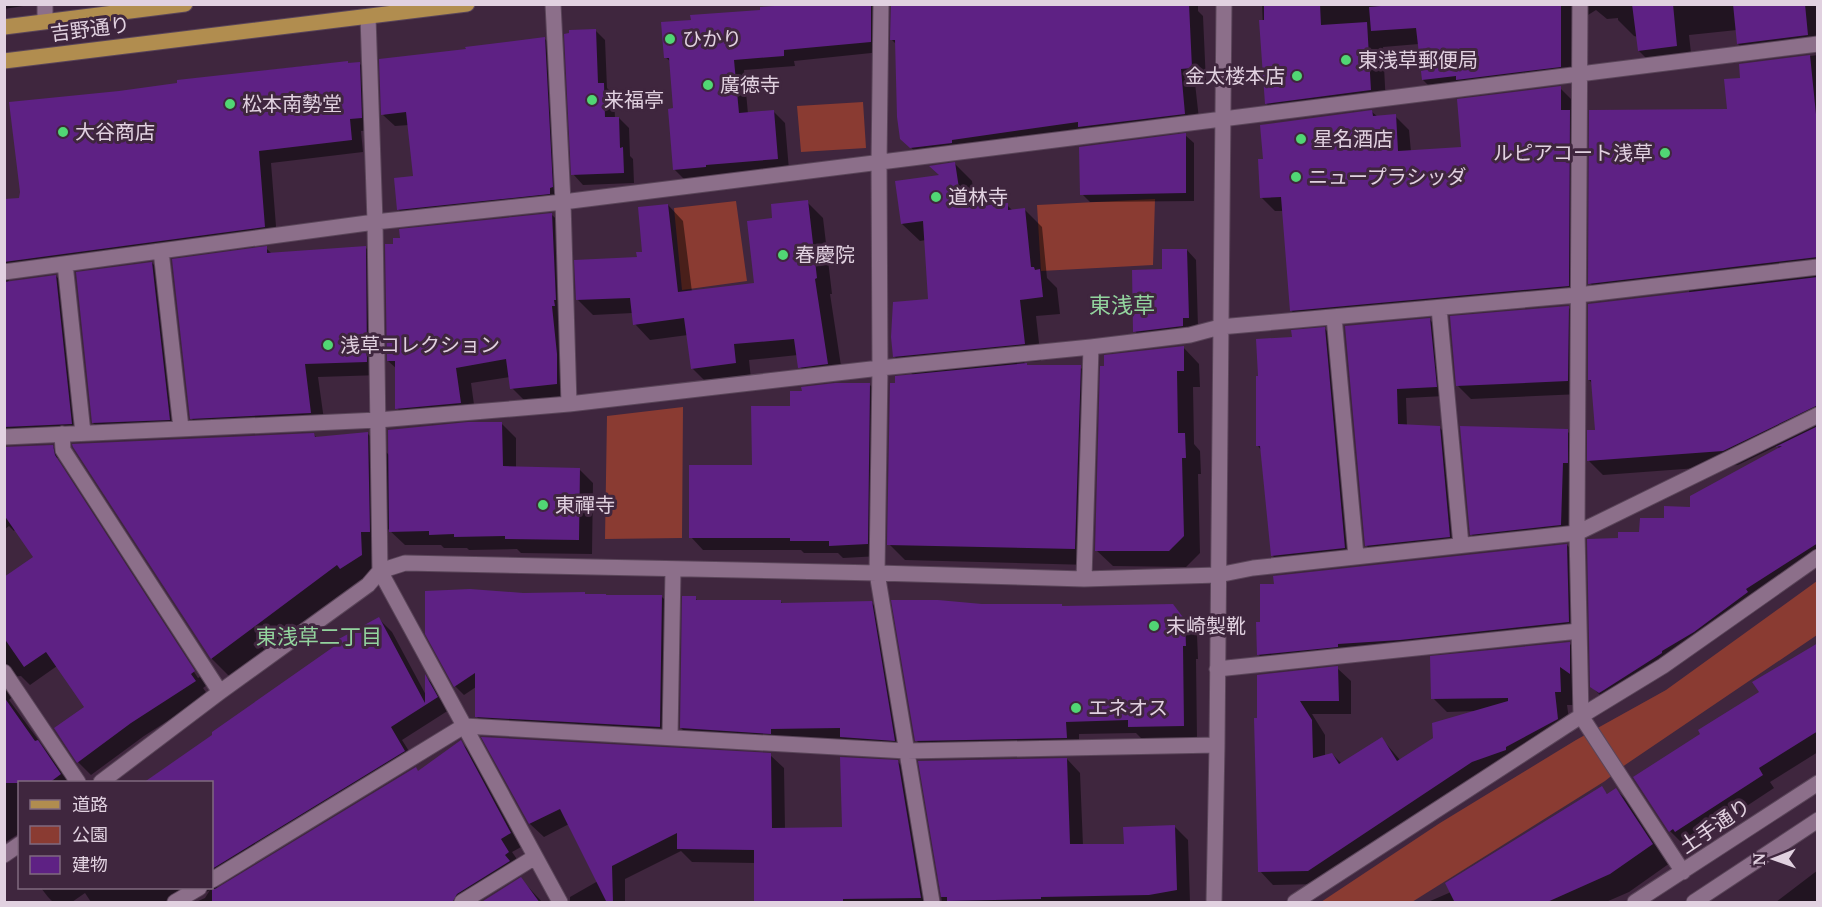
<svg xmlns="http://www.w3.org/2000/svg" width="1822" height="907" font-family="'Noto Serif','Noto Sans JP',serif">
<rect width="100%" height="100%" fill="#3f263e"/>
<path fill="#8a3b32" d="M863,102L866,148L801,152L797,106Z
M1155,199L1153,265L1041,271L1037,205Z
M736,201L747,281L682,290L674,208Z
M683,407L682,538L605,539L607,416Z
M1817,581V635L1625,765L1605,781L1412,902H1321L1440,823L1576,740L1666,690Z"/>
<path fill="#0007" fill-rule="evenodd" d="M4,4H36L4,9Z
M814,4H884L881,52L794,61L795,66L744,70L748,114L774,112L785,123L789,170L685,180L674,169L675,110L671,62L665,57L692,21Z
M891,4H1198V11L1203,16L1206,83H1195L1200,128L927,163L901,138L897,45L892,40Z
M1262,4H1818V52L1754,60L1738,44L1737,30L1689,35L1692,62L1655,67L1639,51L1638,37L1634,36L1618,20V18L1607,19L1596,10L1588,15L1576,82L1474,95L1471,92L1439,96L1423,80L1419,44L1383,47L1386,106L1282,119L1266,103Z
M595,30L605,40L607,88L614,95L615,118H619L629,128L630,156L633,159L634,183L583,185L573,174L571,34Z
M544,38L556,50L564,199L410,221L398,209L415,177L409,125L395,126L383,115Z
M1818,55V561L1603,698L1592,687L1619,540L1641,534L1665,520L1691,508L1780,449L1777,446L1738,465L1603,475L1589,461L1597,432L1593,384L1589,380L1689,293V290L1606,299L1590,283L1728,111L1741,79L1740,65Z
M359,63L371,75L373,130L361,131L363,152L271,163L277,239L10,277L8,282L56,276L68,289L84,436L4,433V200L20,199L179,84V81L323,64Z
M1560,88L1574,102L1582,299L1305,324L1291,310L1284,211H1275L1261,197L1264,160L1372,112L1378,117L1395,116L1409,130L1411,152L1462,148Z
M1185,135L1194,143V201L1090,202L1082,194Z
M955,164L972,181L976,208L1007,205L1013,211L1024,209L1042,227L1047,278L1057,288L1060,314L1036,316L1041,361L1024,362L1028,367H1080L1096,383L1090,565L905,560L889,544L897,384L914,376L894,356L929,301L926,240L920,241L902,224L942,177Z
M807,202L823,218L832,294H830L843,379L815,383L800,367L798,355L749,360L751,379L708,384L692,368L688,335L650,340L635,324L633,313L593,315L577,299L644,253L668,205L683,221L692,292L756,284L774,220Z
M552,215L568,230L573,400L528,404L512,388L510,377L471,383L476,419L413,424L397,408V369L388,361Z
M365,247L379,261L381,375L318,377L325,427L205,432L191,418L266,248L272,254Z
M1187,250L1196,260L1198,327L1144,341L1135,331L1164,271Z
M152,263L165,276L182,432L106,435L93,423Z
M1568,307L1581,320V394L1471,399L1458,386Z
M1430,320L1439,329L1445,396L1406,398L1407,426L1439,427L1449,437L1459,546L1376,555L1366,545L1346,327Z
M1325,329L1340,344L1360,563L1288,571L1273,556L1261,450L1258,446L1293,339Z
M1183,347L1199,364L1200,387H1193L1194,444L1200,451L1201,474H1198L1200,553L1186,567L1113,566L1096,550Z
M869,384L882,397L880,556L843,558L838,553H804L801,550H703L691,537L753,467L792,407Z
M502,424L516,438V468L579,469L593,483L592,554L521,553L517,549L469,550L467,548H444L441,545H405L388,529V551H380L381,574L231,678L212,659L74,446L313,434L317,438L368,434L390,456Z
M1567,431L1580,444L1573,537L1484,547L1471,534Z
M52,446L66,459L207,685L203,688L208,695L144,736L91,775L78,762L86,707L57,666L30,685L21,676L11,677L12,697L9,700L69,782H20V833L4,843V579L35,557L16,529L14,531L9,526L4,530V462ZM54,458H58L200,677L198,678Z
M1567,545L1575,553L1576,629L1266,662L1258,654L1276,585Z
M523,594L662,597L671,606L669,736L485,725L476,716V687L464,695L455,686Z
M695,598L699,602L780,601L783,604L871,602L882,613L905,751L853,748L844,739H692L681,728Z
M982,605L1063,608L1172,606L1197,635L1198,659H1196L1197,739L1143,740L1136,733L1079,734V751L930,754L916,740Z
M379,619L392,632L427,697V678L437,689L449,710L402,740L417,764L219,884L215,891L418,772L461,742L473,755L523,846L512,852L521,865L475,902H196L205,898L210,890L189,902H91L85,893L72,902H53L48,897L41,888H212V782Z
M1569,643L1583,657V685L1572,678L1574,705H1567L1571,733L1518,761L1322,884L1273,885L1260,871L1256,720L1337,668L1351,681V714H1312L1325,735V756L1332,754L1342,764L1382,739L1400,760L1475,711L1447,712L1433,698Z
M1818,645V752L1770,782L1774,788L1689,844L1686,841L1683,844L1670,831L1703,734L1761,692Z
M484,738L770,755L784,768L785,830L843,829L898,762L911,775L933,902H756L755,863L692,862L681,851L625,879V902H570V897L598,881L569,824L544,837L530,824Z
M1067,759L1080,773L1083,846L1125,845L1175,827L1188,840L1190,902H942L920,762Z
M1602,788L1608,795L1616,790L1635,808L1670,863L1629,892L1606,902H1428L1451,892Z
M1818,870V902H1776Z
M521,879L542,902H483Z"/>
<path fill="#5e2184" d="M807,4H871V42L784,50V56L734,60L739,113L774,110L778,159L706,165V167L673,170L668,109L673,108L669,58H664L661,22L691,20L690,15L760,10V7Z
M891,4H1189L1192,68L1181,69L1185,114L1078,127V122L952,140V143L910,148L900,139L897,117L895,40H890Z
M1264,4H1320L1321,25L1367,22L1371,90L1265,104L1259,20H1264Z
M1404,4H1561V67L1456,80V76L1422,80L1416,28L1371,31L1369,7Z
M1632,4H1673L1677,46L1638,51Z
M1733,4H1805L1808,35L1737,44Z
M596,29L598,83H604L605,117H619L620,148L623,147L624,173L571,175L564,34L569,33V30Z
M545,37L553,187L550,188V194L397,210L394,178L413,176L406,112L381,115L379,59L466,49L465,47Z
M1810,55L1818,134V257L1588,284L1589,110L1727,109L1724,79L1740,78L1739,64Z
M348,61V63L360,62L362,118L350,119L352,140L259,151L265,227L4,262V199L19,198L20,192L9,102L119,91L177,83V80Z
M1561,86V110H1570L1569,286L1290,311L1281,197L1260,198L1258,159H1263L1260,125L1372,110L1373,116L1396,114L1398,151L1461,147L1457,99Z
M1186,133V193L1080,195L1079,147Z
M955,162L962,208L1008,203V210L1025,208L1031,267H1034L1035,270L1040,269L1043,297L1020,300L1025,344L893,357L891,337L893,302L928,299L923,221L901,224L895,181L939,175L929,166Z
M808,200L817,278L815,279L828,364L798,368L794,339L734,344L736,363L691,369L684,318L633,325L630,298L576,300L574,260L637,257L636,252H642L638,207L668,204L678,292L754,283L747,221L772,218L771,204Z
M552,213L556,300H554L555,306H552L557,354V384L510,389L506,359L456,368L461,403L395,409V361H387L385,244H393V238H400L399,229Z
M267,246V253L366,246L367,362L305,364L311,413L190,419L172,259Z
M1162,249H1187L1189,318H1183V326L1133,332L1132,270L1162,269Z
M152,262L170,420L92,423L76,272Z
M56,275L72,424L4,427V282Z
M1818,277V405L1723,451L1587,461V430H1595L1591,380H1588V304Z
M1569,306L1568,381L1456,386L1450,316Z
M1430,318L1437,387L1397,389L1398,424L1440,426L1450,537L1365,546L1345,326Z
M1325,327L1345,548L1271,556L1260,446H1256V376H1258L1256,339L1292,337L1291,330Z
M1184,346V371H1177L1178,433H1185L1186,458H1182L1184,536L1169,551H1095L1100,366H1104V355Z
M1027,363V365H1081L1075,549L887,545L890,383H895V376Z
M835,383H870L868,544L829,546V541H790V538H689V465H752L751,406H790V391H802L801,387Z
M468,422H502L503,466L580,468L579,540L505,539V536L454,537V534L429,535V531L389,532L388,430Z
M1460,426L1568,429V463H1563L1561,525L1470,535Z
M1818,426V543L1746,589L1748,592L1694,632L1662,651V653L1604,690L1599,693L1590,687L1587,539L1618,538V532H1639L1640,518H1664V506L1690,507V496L1782,446L1775,447Z
M368,432L370,532H361L362,555L340,569L337,565L211,659L73,447L72,444L314,433L315,437Z
M53,445L55,455L195,671L191,674L196,681L131,723L77,763L54,728L84,707L46,652L24,667L4,638V577L33,557L4,515V447Z
M1567,544L1569,622L1400,640L1338,644V647L1257,655L1256,622H1260V584H1274L1273,576Z
M470,589L523,593L585,592V594H606V595H662L660,727L475,717V673L454,687L425,634V591Z
M682,596H696V600H781V603L872,601L895,741L840,737V728L771,729V734L680,728Z
M891,600H938L982,604H1062V606L1173,604L1185,620L1186,646H1183L1184,726L1128,727V720L1066,722L1067,738L915,741Z
M379,617L425,703V674L438,697L391,727L405,751L212,869V783H143L212,735V732L339,643L337,640Z
M1570,642V674L1560,667L1561,692H1555L1558,719L1506,747V750L1472,762L1308,871L1258,872L1254,718H1257V675L1338,666L1339,701H1300L1312,720L1313,758L1332,753L1339,764L1382,737L1397,761L1433,738L1432,723L1508,701V698L1431,699L1430,656Z
M1818,643V731L1759,768L1763,775L1675,832L1673,829L1669,832L1633,777L1700,734L1698,730L1759,692L1752,682Z
M4,697L35,741L38,740L61,774L49,783H4Z
M481,737L771,753L772,828L842,827L840,757L898,760L921,898L843,899V903L754,902V850L677,849V833L612,866L613,903H607L560,809L529,824Z
M461,740L511,833L501,839L509,852L505,855L510,861L457,894L452,903H212V890L217,888L416,767L418,771Z
M1067,758L1070,844H1124L1123,827L1175,825L1177,890L1149,895L1041,897V899L947,901V897H941L918,761Z
M1602,786L1607,794L1616,788L1653,844L1610,874L1545,903H1455L1445,883Z
M521,877L540,903H480Z"/>
<g fill="none" stroke-linecap="round" stroke-linejoin="round">
<defs>
<path id="minor" d="M45,4V21
M553,4L563,202L569,404
M881,4L879,163L880,368L877,573L932,902
M1580,4L1577,533L1581,716L1683,872
M368,17L375,222L380,571L560,902
M161,251L181,428
M65,264L83,433
M4,272L375,222L563,202L1818,44
M1439,308L1461,545
M1334,317L1356,556
M62,434L63,450L220,692
M4,437L378,420L569,404L880,368L1091,347L1190,335L1220,327L1578,295L1818,267
M1084,579L1091,347
M1217,669L1579,631
M4,672L78,782
M670,736L673,570
M101,782L220,692L368,585L380,571L405,563L877,573L1084,579L1218,575L1253,568L1577,533L1818,415
M4,855L20,844
M212,880L464,726L907,751L1217,745
M175,902L199,888
M462,902L535,857
M1214,902L1217,745L1224,4
M1295,902L1581,716L1663,666L1818,557
M1635,902L1818,783
M1694,902L1818,820"/>
<path id="major" d="M4,27L185,4
M4,61L467,4"/>
</defs>
<use href="#minor" stroke="#5a4559" stroke-width="17"/>
<use href="#major" stroke="#5a4559" stroke-width="17"/>
<use href="#minor" stroke="#8c6f8a" stroke-width="15"/>
<use href="#major" stroke="#b18d4f" stroke-width="15"/>
</g>
<g fill="#51d674" stroke="#3f263e" stroke-width="2">
<circle cx="670" cy="39" r="6"/>
<circle cx="1346" cy="60" r="6"/>
<circle cx="1297" cy="76" r="6"/>
<circle cx="708" cy="85" r="6"/>
<circle cx="592" cy="100" r="6"/>
<circle cx="230" cy="104" r="6"/>
<circle cx="63" cy="132" r="6"/>
<circle cx="1301" cy="139" r="6"/>
<circle cx="1665" cy="153" r="6"/>
<circle cx="1296" cy="177" r="6"/>
<circle cx="936" cy="197" r="6"/>
<circle cx="783" cy="255" r="6"/>
<circle cx="328" cy="345" r="6"/>
<circle cx="543" cy="505" r="6"/>
<circle cx="1154" cy="626" r="6"/>
<circle cx="1076" cy="708" r="6"/>
</g>
<g text-anchor="middle" stroke-width="6" stroke-linejoin="round" paint-order="stroke">
<g font-size="20" fill="#e1d1e0" stroke="#3f263e">
<text transform="translate(90 29) rotate(-7)" y="7">吉野通り</text>
<text transform="translate(1715 826) rotate(-34)" y="7">土手通り</text>
</g>
<g font-size="20" fill="#e1d1e0" stroke="#3f263e" text-anchor="start">
<text x="682" y="46">ひかり</text>
<text x="1358" y="67">東浅草郵便局</text>
<text x="1285" y="83" text-anchor="end">金太楼本店</text>
<text x="720" y="92">廣徳寺</text>
<text x="604" y="107">来福亭</text>
<text x="242" y="111">松本南勢堂</text>
<text x="75" y="139">大谷商店</text>
<text x="1313" y="146">星名酒店</text>
<text x="1653" y="160" text-anchor="end">ルピアコート浅草</text>
<text x="1308" y="184">ニュープラシッダ</text>
<text x="948" y="204">道林寺</text>
<text x="795" y="262">春慶院</text>
<text x="340" y="352">浅草コレクション</text>
<text x="555" y="512">東禪寺</text>
<text x="1166" y="633">末崎製靴</text>
<text x="1088" y="715">エネオス</text>
</g>
<g font-size="21" fill="#93d49e" stroke="#3f263e">
<text x="319" y="644">東浅草二丁目</text>
</g>
<g font-size="22" fill="#93d49e" stroke="#3f263e">
<text x="1122" y="313">東浅草</text>
</g>
</g>
<rect width="1822" height="907" fill="none" stroke="#e1d1e0" stroke-width="12"/>
<rect x="18" y="781" width="195" height="108" fill="#3f263e" stroke="#806a7f" stroke-width="1.5"/>
<rect x="30" y="800" width="30" height="9" fill="#b18d4f" stroke="#806a7f" stroke-width="1.5"/>
<text x="72" y="811" font-size="18" fill="#e1d1e0">道路</text>
<rect x="30" y="826" width="30" height="18" fill="#8a3b32" stroke="#806a7f" stroke-width="1.5"/>
<text x="72" y="841" font-size="18" fill="#e1d1e0">公園</text>
<rect x="30" y="856" width="30" height="18" fill="#5e2184" stroke="#806a7f" stroke-width="1.5"/>
<text x="72" y="871" font-size="18" fill="#e1d1e0">建物</text>
<g transform="translate(1774 859) rotate(269)" stroke="#3f263e" stroke-width="4.5" paint-order="stroke">
<path d="M0-4.5L10 22L0 15L-10 22Z" fill="#e1d1e0"/>
<text y="-9" font-size="16" font-weight="bold" text-anchor="middle" fill="#e1d1e0">N</text>
</g>
</svg>
